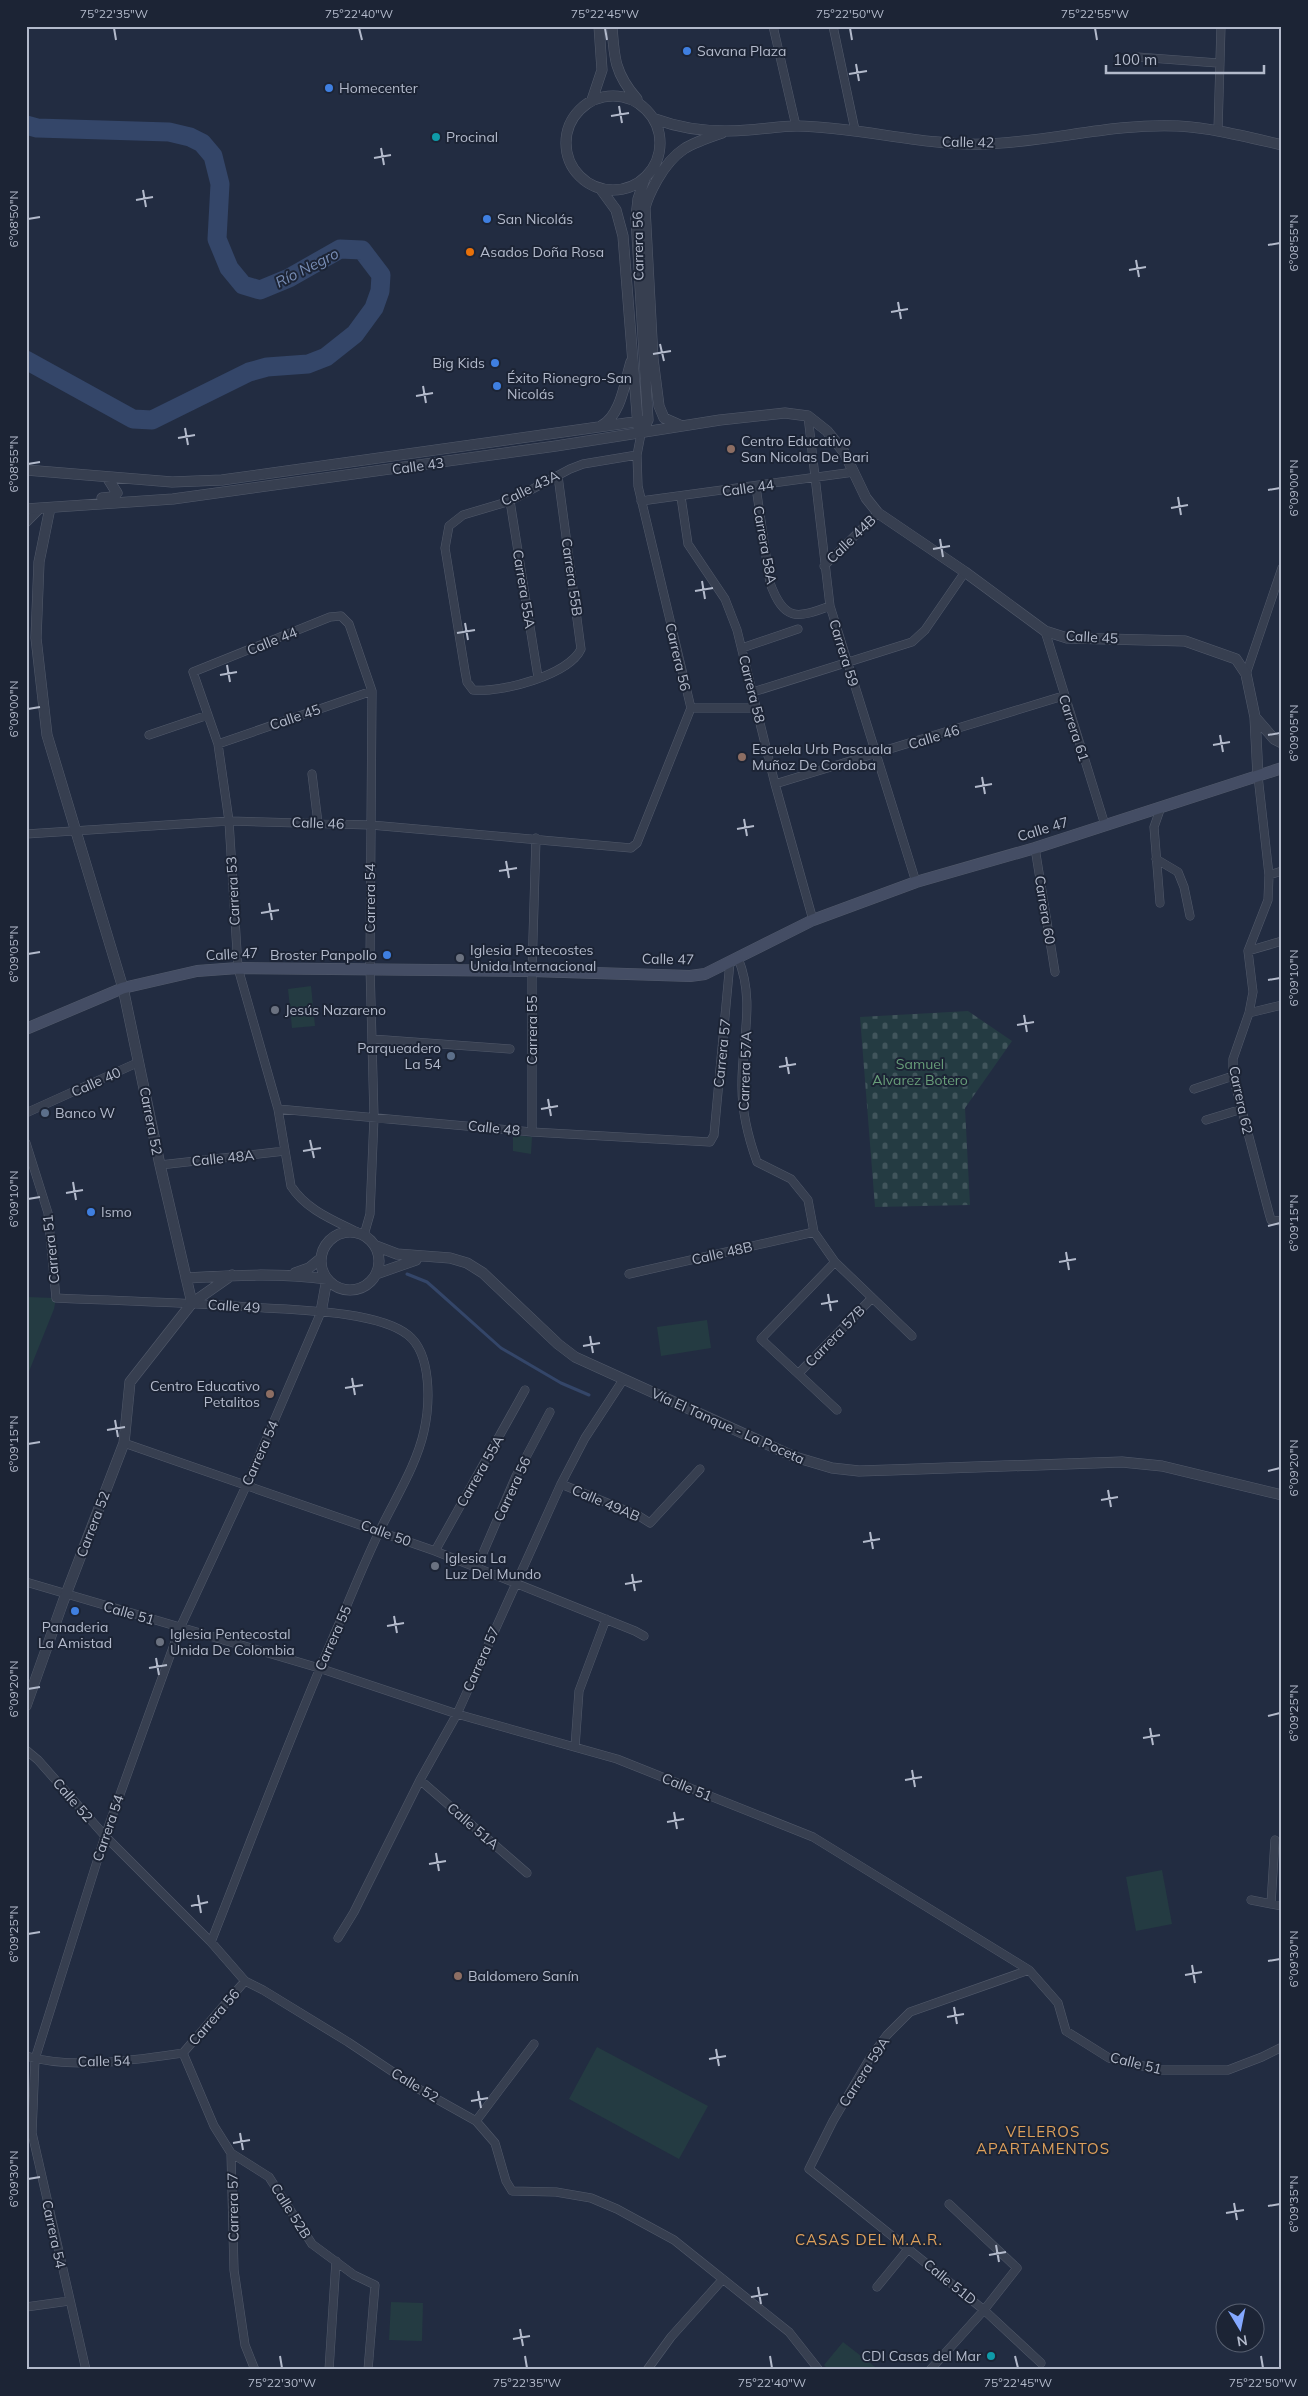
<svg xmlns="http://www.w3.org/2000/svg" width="1308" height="2396" font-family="Mulish,sans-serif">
<defs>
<pattern id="cemetery-stones" width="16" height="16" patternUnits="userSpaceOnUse" patternTransform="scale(1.25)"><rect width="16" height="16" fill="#243b42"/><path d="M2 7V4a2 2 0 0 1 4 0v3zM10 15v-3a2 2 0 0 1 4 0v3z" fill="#41555c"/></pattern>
</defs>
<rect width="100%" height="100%" fill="#222c41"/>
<path fill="url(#cemetery-stones)" d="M968,1011L1012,1041L965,1108L970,1205L875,1207L860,1017Z"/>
<path fill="#243b42" d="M311,986L315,1026L292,1028L288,989Z
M513,1135L532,1137L531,1154L513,1151Z
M26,1297L56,1298L54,1309L26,1379Z
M707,1320L711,1348L661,1356L657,1327Z
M1162,1870L1172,1924L1136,1931L1126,1877Z
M597,2047L708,2106L679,2159L569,2099Z
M391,2302L423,2303L422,2341L389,2340Z
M843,2342L879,2370H829L824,2365Z"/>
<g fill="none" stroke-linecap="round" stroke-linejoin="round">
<path stroke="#344669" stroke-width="3" d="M407,1274L427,1282L435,1289L501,1348L561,1383L589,1395"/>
<path stroke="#344669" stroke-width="19" d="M26,125L37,128L169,132L190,137L202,143L213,156L220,184L217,239L229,268L243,285L260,290L289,278L340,249L362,250L381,275L380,291L374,308L355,334L326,357L308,364L267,367L249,372L152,420L133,419L26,360"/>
<defs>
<path id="minor" d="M773,26L796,126
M833,26L855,130
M1137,57L1218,63
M1218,130L1221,26
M808,416L830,606L916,882
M558,476L581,649C569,675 501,693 473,690L467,682L465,671L445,548L449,526L463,515L510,501L570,469L583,464L637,455
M756,487L770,583C784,621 796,619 830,606
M681,497L688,544L725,599L737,630L775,784L813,920
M510,501L538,677
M641,501L854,472
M26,523L40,509
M824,566L878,513
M1045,631L1105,825
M742,648L798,629
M1246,674L1282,568
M753,692L912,642L925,630L965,572
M691,708H757
M149,735L208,715
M218,744L372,691
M312,774L318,823
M1258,776L1269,875L1268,900L1248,951L1253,992L1249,1013L1233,1059V1076L1269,1213L1271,1220L1282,1221
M775,784L1063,696
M26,834L229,821L371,825L631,848L637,843L691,708L638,486L637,455L641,434
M1035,848L1055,972
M1156,859L1178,872L1184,887L1190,916
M1269,875L1282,871
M1160,903L1154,827L1161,807
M1248,951L1282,941
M738,958C756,1002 741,1042 742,1087C742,1114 748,1137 757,1162L791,1179L808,1200L814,1232L835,1262L912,1336
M1249,1013L1282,1005
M372,1039L510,1049
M1194,1089L1233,1076
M278,1109L532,1132L710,1142L714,1135L730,962
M26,1113L139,1062
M1206,1120L1242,1109
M532,1132V971L536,838
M26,1143L48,1213L56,1298C126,1301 195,1303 265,1308C302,1310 379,1312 408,1335C432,1354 430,1404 424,1431C417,1463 398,1494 383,1524C368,1554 355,1586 342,1617C295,1723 254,1833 211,1942
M160,1165L285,1151
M361,1234C336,1221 307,1211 291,1186L278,1109L238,968L229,821L218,744L193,672L330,617L341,616L349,624L372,691L370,966L374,1117L370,1214L364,1235
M835,1262L761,1339L837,1410
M629,1274L814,1232
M799,1373L872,1298
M124,1443L435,1551L635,1631L644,1636
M561,1484L639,1516L650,1523L700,1469
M435,1551L525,1390
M477,1567L516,1476L550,1412
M26,1582L319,1668L457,1714L617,1759L813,1837L1029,1970L1058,2003L1066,2031L1109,2058L1160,2070H1228L1262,2057L1282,2047
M575,1747L579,1691L606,1619
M26,1750L38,1760L105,1836L211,1942L245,1981L263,1990L348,2042L417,2088L476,2121L495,2143L506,2181L512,2191L556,2192L591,2198L617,2209L674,2240L789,2332L819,2370
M420,1780L527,1873
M1251,1900L1282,1906
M1271,1904L1275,1840
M338,1938L354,1912L420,1780L457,1714L561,1484L585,1438L623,1380
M1029,1970L910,2012L887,2035L870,2058L833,2121L809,2169L984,2310L1041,2363
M183,2053L214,2126L231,2153L234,2270L245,2345L255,2370
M183,2053L245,1981
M26,2056C73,2070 135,2060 183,2053
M476,2121L534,2044
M231,2153L269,2177L312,2244L354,2275L375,2285L368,2370
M877,2287L909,2248
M26,2307L69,2301
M86,2370L32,2133L35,2059L105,1836L180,1628L247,1484L321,1312
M329,2370L336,2261
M647,2370L671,2337L723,2279
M930,2370L984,2310L1017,2268L949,2204"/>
<path id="tertiary" d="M612,26C614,58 615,74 637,99
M566 143a47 47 0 1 1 94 0a47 47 0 1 1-94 0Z
M592,100L602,70L599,26
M655,119C685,130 716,133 748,130C764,129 781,126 797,126C860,127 923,146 985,144C1050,142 1113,123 1178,126C1213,128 1247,137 1282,145
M645,178L638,199L636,218L648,420L646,424
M600,188L616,210L623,236L638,426
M601,426C621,416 625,381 631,362
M682,426L664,418L659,406L653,359L645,208C647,198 652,189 657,180C675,149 689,144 722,133
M26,470L172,482L222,480L648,420
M102,498L112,497L117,493L107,477
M50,508L39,562L36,638L47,735L123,988L160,1165L192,1303
M26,509L173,499L556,446L720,420L785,413L808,416L827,431L844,452L866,498L878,513L965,572L1045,631L1067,638L1185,641L1236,659L1246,674L1255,717L1258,776
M1255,717L1274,739L1282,743
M321 1261a29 29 0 1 1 58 0a29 29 0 1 1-58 0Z
M376,1246L397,1254L450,1258L467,1263L483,1273L558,1344L575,1357L795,1457L832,1468L859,1471L890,1470L1122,1462L1162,1466L1282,1495
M295,1273L309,1268L320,1259
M376,1274L416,1260
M186,1278C234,1275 280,1273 327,1279L321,1312
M26,1706L63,1602L124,1443L130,1382L192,1303L232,1275"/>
<path id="secondary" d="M26,1029L123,988L197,971L238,968L532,971L690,976L705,974L813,920L916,882L1035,848L1282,768"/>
</defs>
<use href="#minor" stroke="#525a6b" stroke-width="9"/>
<use href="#tertiary" stroke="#525a6b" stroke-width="11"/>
<use href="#secondary" stroke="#525a6b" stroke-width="12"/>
<use href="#minor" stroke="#373f50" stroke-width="8"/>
<use href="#tertiary" stroke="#373f50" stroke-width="10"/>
<use href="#secondary" stroke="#444d64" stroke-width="11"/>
</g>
<path fill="none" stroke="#b3bacb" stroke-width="2" d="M114,28L116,40M359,28L362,40M605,28L607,40M850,28L852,40M1095,28L1097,40M856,64L859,81M849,74L867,71M619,106L622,123M611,116L629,113M381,148L384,165M374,158L391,155M143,190L146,207M136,200L153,197M28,219L40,217M1268,245L1280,243M1136,260L1139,277M1129,270L1146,267M898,302L901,319M891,312L908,309M660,344L664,361M653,354L671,351M423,386L426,403M416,396L433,393M185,428L188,445M178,438L195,435M28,464L40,462M1268,490L1280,488M1178,497L1181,515M1171,508L1188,505M940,539L943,557M933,549L950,546M702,581L705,599M695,591L713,588M465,623L468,640M457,633L475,630M227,665L230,682M220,675L237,672M28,709L40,707M1220,735L1223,752M1268,735L1280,733M1213,745L1230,742M982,777L985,794M975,787L992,784M744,819L747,836M737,829L754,826M506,861L509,878M499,871L517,868M269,903L272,920M261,913L279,910M28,954L40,952M1268,980L1280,978M1024,1015L1027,1032M1017,1025L1034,1022M786,1057L789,1074M779,1067L796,1064M548,1099L551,1116M541,1109L558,1106M310,1140L314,1158M303,1151L321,1148M73,1182L76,1200M66,1193L83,1190M28,1199L40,1197M1268,1226L1280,1223M1066,1252L1069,1270M1059,1262L1076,1259M828,1294L831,1311M821,1304L838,1301M590,1336L593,1353M583,1346L600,1343M352,1378L355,1395M345,1388L363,1385M115,1420L118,1437M107,1430L125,1427M28,1444L40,1442M1268,1471L1280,1468M1108,1490L1111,1507M1101,1500L1118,1497M870,1532L873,1549M863,1542L880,1539M632,1574L635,1591M625,1584L642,1581M394,1616L397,1633M387,1626L404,1623M156,1658L159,1675M149,1668L167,1665M28,1689L40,1687M1268,1716L1280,1713M1150,1728L1153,1745M1143,1738L1160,1735M912,1770L915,1787M905,1780L922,1777M674,1812L677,1829M667,1822L684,1819M436,1853L439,1871M429,1864L446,1861M198,1895L201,1913M191,1906L208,1902M28,1934L40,1932M1268,1961L1280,1959M1192,1965L1195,1983M1185,1975L1202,1972M954,2007L957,2024M947,2017L964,2014M716,2049L719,2066M709,2059L726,2056M478,2091L481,2108M471,2101L488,2098M240,2133L243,2150M233,2143L250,2140M28,2179L40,2177M1234,2203L1237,2220M1268,2206L1280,2204M1226,2213L1244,2210M996,2245L999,2262M989,2255L1006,2252M758,2287L761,2304M751,2297L768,2294M520,2329L523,2346M513,2339L530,2336M280,2356L282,2368M525,2356L527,2368M770,2356L772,2368M1015,2356L1018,2368M1261,2356L1263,2368"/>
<g fill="#3f7fe0" stroke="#1c2435" stroke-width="2">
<circle cx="687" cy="51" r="5"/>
<circle cx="329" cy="88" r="5"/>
<circle cx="487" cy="219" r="5"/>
<circle cx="495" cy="363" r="5"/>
<circle cx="497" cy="386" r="5"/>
<circle cx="387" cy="955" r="5"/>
<circle cx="91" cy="1212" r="5"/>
<circle cx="75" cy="1611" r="5"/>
</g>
<g fill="#0f9aa8" stroke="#1c2435" stroke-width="2">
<circle cx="436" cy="137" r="5"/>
<circle cx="991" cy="2356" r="5"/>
</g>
<circle fill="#e8710a" stroke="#1c2435" stroke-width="2" cx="470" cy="252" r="5"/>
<g fill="#8d6e63" stroke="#1c2435" stroke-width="2">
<circle cx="731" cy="449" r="5"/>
<circle cx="742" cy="757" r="5"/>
<circle cx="270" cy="1394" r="5"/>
<circle cx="458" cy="1976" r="5"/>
</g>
<g fill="#6b7280" stroke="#1c2435" stroke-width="2">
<circle cx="460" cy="958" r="5"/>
<circle cx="275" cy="1010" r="5"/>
<circle cx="435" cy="1566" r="5"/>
<circle cx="160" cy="1642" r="5"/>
</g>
<g fill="#5c6f8a" stroke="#1c2435" stroke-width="2">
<circle cx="451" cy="1056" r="5"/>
<circle cx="45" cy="1113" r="5"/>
</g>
<g text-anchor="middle" stroke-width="4" stroke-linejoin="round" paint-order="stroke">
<g font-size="14" fill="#b3bacb" stroke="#1c2435" text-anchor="start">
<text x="697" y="56">Savana Plaza</text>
<text x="339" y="93">Homecenter</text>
<text x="446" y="142">Procinal</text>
<text x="497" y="224">San Nicolás</text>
<text x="480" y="257">Asados Doña Rosa</text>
<text x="485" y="368" text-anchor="end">Big Kids</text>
<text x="507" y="383">Éxito Rionegro-San<tspan x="507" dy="16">Nicolás</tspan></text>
<text x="741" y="446">Centro Educativo<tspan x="741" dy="16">San Nicolas De Bari</tspan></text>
<text x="752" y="754">Escuela Urb Pascuala<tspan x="752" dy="16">Muñoz De Cordoba</tspan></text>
<text x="470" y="955">Iglesia Pentecostes<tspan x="470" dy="16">Unida Internacional</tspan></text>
<text x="377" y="960" text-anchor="end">Broster Panpollo</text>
<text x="285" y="1015">Jesús Nazareno</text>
<text x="441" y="1053" text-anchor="end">Parqueadero<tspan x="441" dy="16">La 54</tspan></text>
<text x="55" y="1118">Banco W</text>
<text x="101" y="1217">Ismo</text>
<text x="260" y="1391" text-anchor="end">Centro Educativo<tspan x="260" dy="16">Petalitos</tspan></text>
<text x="445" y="1563">Iglesia La<tspan x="445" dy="16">Luz Del Mundo</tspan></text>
<text x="75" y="1632" text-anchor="middle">Panaderia<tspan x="75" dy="16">La Amistad</tspan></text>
<text x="170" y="1639">Iglesia Pentecostal<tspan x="170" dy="16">Unida De Colombia</tspan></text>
<text x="468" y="1981">Baldomero Sanín</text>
<text x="981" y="2361" text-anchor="end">CDI Casas del Mar</text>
</g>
<g font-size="14" fill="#b3bacb" stroke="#1c2435">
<text transform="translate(968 142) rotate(1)" y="5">Calle 42</text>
<text transform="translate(638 246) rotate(-91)" y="5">Carrera 56</text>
<text transform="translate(418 466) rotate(-8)" y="5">Calle 43</text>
<text transform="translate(530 488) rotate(-26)" y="5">Calle 43A</text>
<text transform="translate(748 488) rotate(-8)" y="5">Calle 44</text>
<text transform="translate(851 539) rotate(-44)" y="5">Calle 44B</text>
<text transform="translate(765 545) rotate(80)" y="5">Carrera 58A</text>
<text transform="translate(572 577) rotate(82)" y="5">Carrera 55B</text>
<text transform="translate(524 589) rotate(81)" y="5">Carrera 55A</text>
<text transform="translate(1092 637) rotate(3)" y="5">Calle 45</text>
<text transform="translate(272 641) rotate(-22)" y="5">Calle 44</text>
<text transform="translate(844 653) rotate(73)" y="5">Carrera 59</text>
<text transform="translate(678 657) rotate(77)" y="5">Carrera 56</text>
<text transform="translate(752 689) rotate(76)" y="5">Carrera 58</text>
<text transform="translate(295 717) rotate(-19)" y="5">Calle 45</text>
<text transform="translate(1074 728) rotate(72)" y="5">Carrera 61</text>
<text transform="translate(934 737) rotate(-17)" y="5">Calle 46</text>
<text transform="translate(318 823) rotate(2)" y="5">Calle 46</text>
<text transform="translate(1043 829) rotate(-17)" y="5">Calle 47</text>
<text transform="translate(233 891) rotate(-93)" y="5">Carrera 53</text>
<text transform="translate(370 898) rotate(-90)" y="5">Carrera 54</text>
<text transform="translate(1045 910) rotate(81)" y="5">Carrera 60</text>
<text transform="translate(232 954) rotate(-3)" y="5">Calle 47</text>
<text transform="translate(668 959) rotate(1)" y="5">Calle 47</text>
<text transform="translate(532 1030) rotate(-90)" y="5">Carrera 55</text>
<text transform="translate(722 1053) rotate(-84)" y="5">Carrera 57</text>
<text transform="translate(745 1071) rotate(-88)" y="5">Carrera 57A</text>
<text transform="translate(96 1082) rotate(-24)" y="5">Calle 40</text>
<text transform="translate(1241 1100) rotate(78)" y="5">Carrera 62</text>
<text transform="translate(151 1121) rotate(79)" y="5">Carrera 52</text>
<text transform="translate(494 1128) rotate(6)" y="5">Calle 48</text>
<text transform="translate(223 1158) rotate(-6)" y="5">Calle 48A</text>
<text transform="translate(51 1249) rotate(-96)" y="5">Carrera 51</text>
<text transform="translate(722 1253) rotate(-13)" y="5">Calle 48B</text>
<text transform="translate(234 1306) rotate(4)" y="5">Calle 49</text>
<text transform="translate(835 1336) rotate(-46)" y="5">Carrera 57B</text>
<text transform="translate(728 1426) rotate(24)" y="5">Vía El Tanque - La Poceta</text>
<text transform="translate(260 1453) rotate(-66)" y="5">Carrera 54</text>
<text transform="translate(480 1471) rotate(-60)" y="5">Carrera 55A</text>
<text transform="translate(512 1489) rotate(-65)" y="5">Carrera 56</text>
<text transform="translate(606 1503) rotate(23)" y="5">Calle 49AB</text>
<text transform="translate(93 1524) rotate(-69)" y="5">Carrera 52</text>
<text transform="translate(386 1533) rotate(20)" y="5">Calle 50</text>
<text transform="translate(129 1613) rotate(16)" y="5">Calle 51</text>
<text transform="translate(333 1638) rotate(-66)" y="5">Carrera 55</text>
<text transform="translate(481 1659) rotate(-66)" y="5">Carrera 57</text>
<text transform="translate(687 1787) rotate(22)" y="5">Calle 51</text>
<text transform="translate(73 1800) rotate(49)" y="5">Calle 52</text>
<text transform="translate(473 1826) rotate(41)" y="5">Calle 51A</text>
<text transform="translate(108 1828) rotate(-71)" y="5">Carrera 54</text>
<text transform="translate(214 2017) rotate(-49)" y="5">Carrera 56</text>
<text transform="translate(104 2061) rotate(-1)" y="5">Calle 54</text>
<text transform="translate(1136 2063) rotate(14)" y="5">Calle 51</text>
<text transform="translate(864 2072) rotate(-57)" y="5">Carrera 59A</text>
<text transform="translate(415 2085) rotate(31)" y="5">Calle 52</text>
<text transform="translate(233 2207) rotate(-91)" y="5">Carrera 57</text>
<text transform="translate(291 2211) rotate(58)" y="5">Calle 52B</text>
<text transform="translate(54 2234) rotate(78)" y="5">Carrera 54</text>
<text transform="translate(950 2282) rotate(39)" y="5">Calle 51D</text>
</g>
<g font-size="14" fill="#689e79" stroke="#1c2435">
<text x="920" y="1069">Samuel<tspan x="920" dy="16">Alvarez Botero</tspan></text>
</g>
<g font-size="15" font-style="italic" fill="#788db5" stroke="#1c2435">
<text transform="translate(307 268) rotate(-27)" y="5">Río Negro</text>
</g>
<g font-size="15" letter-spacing="1" fill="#dea05b" stroke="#1c2435">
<text x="1043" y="2137">VELEROS<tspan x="1043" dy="17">APARTAMENTOS</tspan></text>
<text x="869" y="2245">CASAS DEL M.A.R.</text>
</g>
</g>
<rect width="1308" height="2396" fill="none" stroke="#1c2435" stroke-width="55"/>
<g transform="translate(1240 2328) rotate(170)"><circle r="24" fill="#1c2435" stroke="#586071"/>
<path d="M0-4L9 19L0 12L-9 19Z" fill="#84a8ff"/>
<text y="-8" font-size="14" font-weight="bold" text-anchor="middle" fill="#b3bacb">N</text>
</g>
<path d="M1106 65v8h158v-8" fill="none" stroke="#b3bacb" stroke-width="2.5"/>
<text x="1113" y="65" font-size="15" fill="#b3bacb" stroke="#1c2435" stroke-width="4" paint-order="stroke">100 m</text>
<rect x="28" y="28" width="1252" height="2340" fill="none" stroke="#b3bacb" stroke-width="2"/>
<g font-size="12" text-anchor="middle" fill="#b3bacb">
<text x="114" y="18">75°22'35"W</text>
<text x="359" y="18">75°22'40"W</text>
<text x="605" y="18">75°22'45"W</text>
<text x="850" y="18">75°22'50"W</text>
<text x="1095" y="18">75°22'55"W</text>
<text transform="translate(14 219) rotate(-90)" y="4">6°08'50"N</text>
<text transform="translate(1294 243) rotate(-90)" y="4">6°08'55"N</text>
<text transform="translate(14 464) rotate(-90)" y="4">6°08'55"N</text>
<text transform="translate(1294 488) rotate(-90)" y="4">6°09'00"N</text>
<text transform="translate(14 709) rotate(-90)" y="4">6°09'00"N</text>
<text transform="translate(1294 733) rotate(-90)" y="4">6°09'05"N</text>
<text transform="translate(14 954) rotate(-90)" y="4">6°09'05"N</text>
<text transform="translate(1294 978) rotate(-90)" y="4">6°09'10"N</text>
<text transform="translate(14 1199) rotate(-90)" y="4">6°09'10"N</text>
<text transform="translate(1294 1223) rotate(-90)" y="4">6°09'15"N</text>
<text transform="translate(14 1444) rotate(-90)" y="4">6°09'15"N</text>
<text transform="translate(1294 1468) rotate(-90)" y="4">6°09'20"N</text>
<text transform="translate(14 1689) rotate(-90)" y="4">6°09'20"N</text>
<text transform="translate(1294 1713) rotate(-90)" y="4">6°09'25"N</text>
<text transform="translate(14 1934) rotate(-90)" y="4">6°09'25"N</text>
<text transform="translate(1294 1959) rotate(-90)" y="4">6°09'30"N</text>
<text transform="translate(14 2179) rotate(-90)" y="4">6°09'30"N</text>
<text transform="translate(1294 2204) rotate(-90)" y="4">6°09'35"N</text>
<text x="282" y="2387">75°22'30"W</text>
<text x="527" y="2387">75°22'35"W</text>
<text x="772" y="2387">75°22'40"W</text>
<text x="1018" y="2387">75°22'45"W</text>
<text x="1263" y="2387">75°22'50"W</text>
</g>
</svg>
